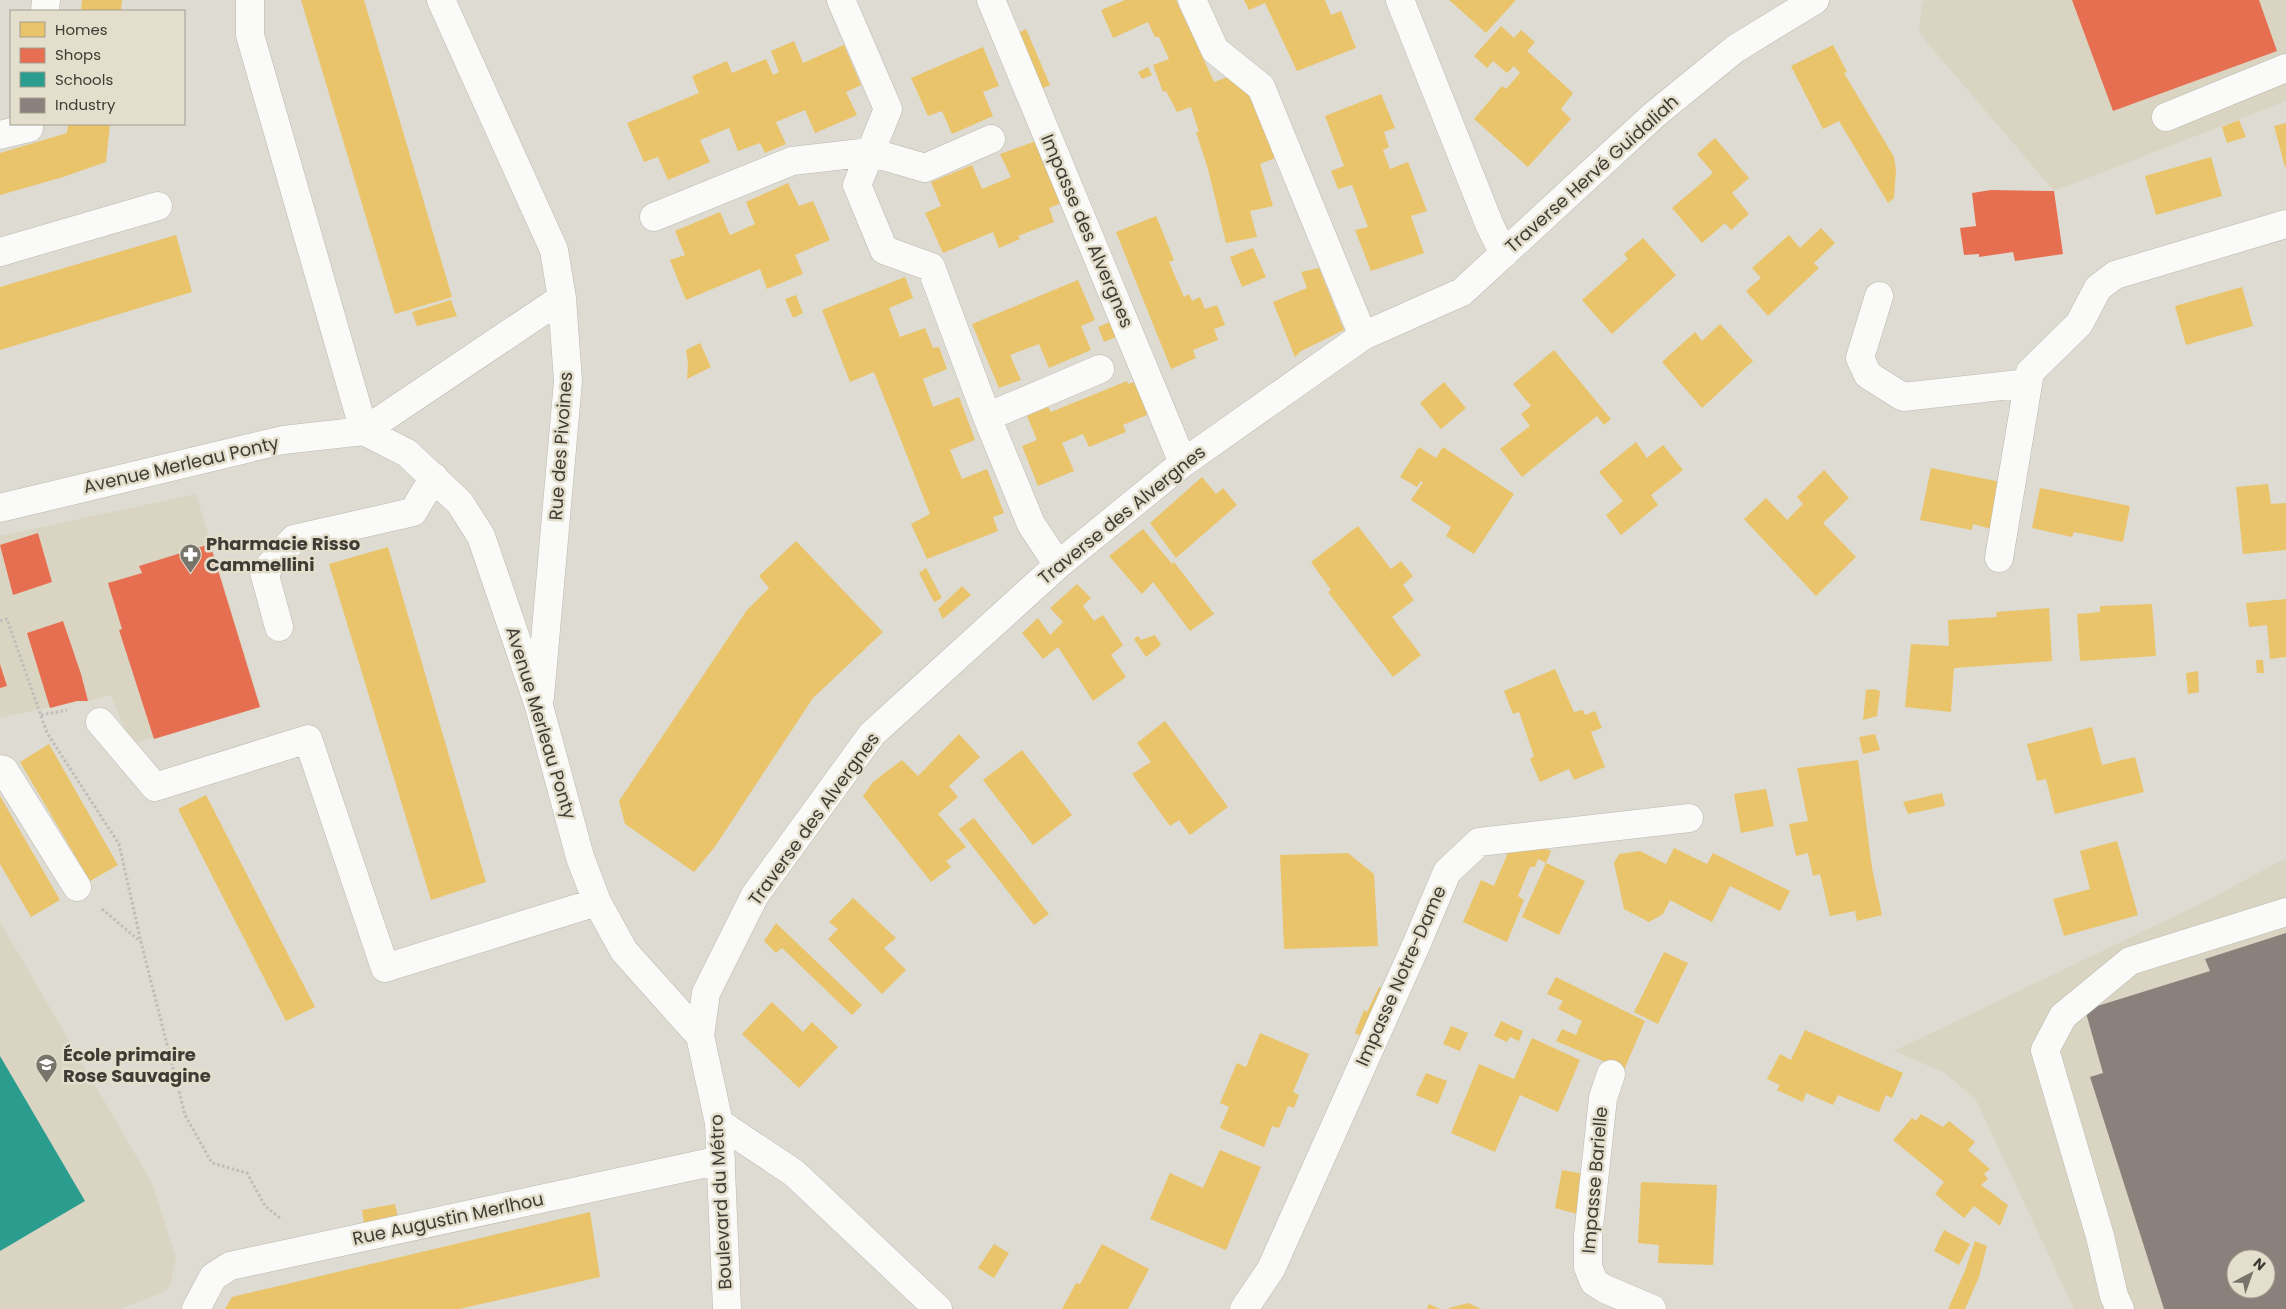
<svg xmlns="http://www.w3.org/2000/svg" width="2286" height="1309" font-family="Poppins,sans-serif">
<rect width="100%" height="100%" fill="#dedbd2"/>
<path fill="#dad5c3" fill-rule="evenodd" d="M1925,0H2286V101L2054,191L1919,33L1922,3Z
M196,494L261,707L131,744L111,695L88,701H77L0,718V536Z
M2286,858V1309H2074L1976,1100L1945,1073L1894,1051L2206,901ZM2236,1259H2266V1289H2236Z
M0,922L152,1183L176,1258L170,1286L164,1292L119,1309H0Z"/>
<path fill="#e9c46a" d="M82,0H122L121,11H81Z
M301,0H364L452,297L395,314Z
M1125,0H1176L1214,82L1228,77L1254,100L1278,157L1260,164L1273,206L1250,211L1257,237L1226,243L1208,169L1196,132H1199L1191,107L1177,112L1166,91L1163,92L1153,65L1169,59L1159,37H1155L1148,22L1113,38L1101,10Z
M1244,0H1325L1331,15L1341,11L1356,48L1297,71L1265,3L1249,10Z
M1449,0H1516L1486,33Z
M1501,26L1514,38L1521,30L1535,42L1527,51L1573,93L1561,109L1571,119L1528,167L1474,119L1502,86L1506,89L1520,73L1514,66L1507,73L1493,61L1487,68L1474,56Z
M1026,29L1050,85L1039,90L1016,34Z
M794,41L803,63L844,45L861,85L846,92L857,115L815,133L805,110L776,122L786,144L765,153L760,143L738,151L729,128L700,140L710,162L668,180L658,157L644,162L627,123L699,93L692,76L727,61L732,73L766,59L773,75L779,72L771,51Z
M1833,45L1847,72L1844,73L1894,157L1896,170L1894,198L1888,203L1839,121L1823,129L1791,66Z
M983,47L999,86L983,92L993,116L952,134L942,111L928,116L911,78Z
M1148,67L1152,75L1142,79L1138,72Z
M1381,94L1395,128L1384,132L1389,147L1383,150L1390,169L1408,162L1427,211L1411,216L1424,253L1371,271L1355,230L1368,227L1352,185L1338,189L1331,171L1344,166L1325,116Z
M2239,120L2246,137L2227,143L2222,127Z
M2286,123V167H2285L2274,126Z
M68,124H110L106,162L63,177L0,195V153L67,133Z
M1715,138L1749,178L1732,193L1749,214L1731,230L1725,223L1702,243L1672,208L1713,173L1697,154Z
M1036,141L1062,203L1049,208L1054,222L1018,236L1020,239L999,248L993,232L943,253L925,213L941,206L931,182L972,165L982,189L1011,177L1000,154Z
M2211,157L2222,196L2156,215L2145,176Z
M788,183L799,206L813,201L830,240L795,255L803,274L767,289L760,269L686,300L670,260L685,255L675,231L720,212L730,235L755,224L746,202Z
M1156,216L1174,260L1169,262L1184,297L1189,294L1192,301L1200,297L1205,309L1217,305L1225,325L1214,329L1218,340L1193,350L1196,358L1171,369L1116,232Z
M1821,228L1835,243L1814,263L1819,268L1768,316L1746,291L1761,278L1752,268L1789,235L1800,248Z
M176,235L192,292L0,350V287Z
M1643,238L1676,275L1612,334L1582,300L1628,259L1624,254Z
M1253,248L1266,277L1242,287L1230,257Z
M1319,268L1344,330L1301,351L1295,357L1273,302L1307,288L1301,272Z
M905,277L913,298L889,308L900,337L925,328L933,348L939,347L947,369L923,379L933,407L959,397L975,440L950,450L962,479L987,469L1004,513L993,517L998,531L927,559L911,524L930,514L874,372L850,382L822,310Z
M1078,280L1095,320L1081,326L1091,350L1049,368L1039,344L1010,355L1021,380L999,388L972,324Z
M2242,287L2253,326L2186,345L2175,306Z
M796,295L803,313L793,318L785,299Z
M451,300L457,316L417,326L412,312Z
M1110,322L1116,337L1104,342L1098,327Z
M1720,324L1753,361L1702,408L1662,362L1695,332L1702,341Z
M700,343L711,367L687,379L688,364L686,350Z
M1554,350L1611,419L1604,425L1597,416L1522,477L1500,449L1530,426L1521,414L1531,406L1513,384Z
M1127,381L1128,384L1135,382L1149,414L1123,425L1126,432L1089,447L1083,434L1062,443L1074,471L1038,486L1022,446L1037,440L1027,416L1048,407L1051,412Z
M1444,382L1466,408L1441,429L1420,403Z
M1636,442L1647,458L1663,445L1683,470L1651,495L1658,505L1621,535L1606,515L1623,501L1599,472Z
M1419,447L1436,458L1443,447L1514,494L1474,554L1446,536L1451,527L1411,500L1423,482L1421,481L1417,487L1400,477Z
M1931,468L2001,482L1991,529L1973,524L1972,530L1920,520Z
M1824,470L1849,498L1823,523L1856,557L1816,596L1744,519L1766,498L1787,520L1803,504L1797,497Z
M1202,477L1216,494L1223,488L1237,505L1176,558L1150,523Z
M2268,484L2271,504L2286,503V550L2243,554L2236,487Z
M2040,488L2130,506L2123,542L2074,532L2072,537L2032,528Z
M1358,526L1391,569L1401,561L1413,576L1403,585L1414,600L1392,617L1421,655L1393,677L1328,592L1331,590L1311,562Z
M1143,529L1172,564L1174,562L1214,614L1190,631L1153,582L1142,594L1109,556Z
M796,541L883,632L813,698L714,848L694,872L625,824L619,801L747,610L769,588L759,576Z
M388,547L486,882L431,900L329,564Z
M926,568L942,598L934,602L919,573Z
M1077,584L1091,598L1083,606L1094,621L1103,615L1123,645L1111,655L1126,677L1093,701L1058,647L1043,659L1022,633L1038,618L1050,635L1063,622L1050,608Z
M962,586L971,595L943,619L938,609Z
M2286,599V657L2270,659L2267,625L2249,627L2246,603Z
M2152,604L2156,656L2080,661L2077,614L2100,612V606Z
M2049,608L2052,661L1954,668L1951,712L1905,707L1911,644L1949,646L1948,620L1997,617L1996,612Z
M1155,635L1161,645L1146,657L1134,639L1138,636L1141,640Z
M2256,660H2263L2264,673H2257Z
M1555,669L1574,712L1583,710L1585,715L1595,711L1602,728L1591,732L1605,767L1574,780L1569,769L1540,782L1530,759L1534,756L1519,712L1513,714L1504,691Z
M2198,671L2199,692L2188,694L2186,673Z
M1874,689L1880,691L1877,716L1863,720L1866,690Z
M1165,721L1228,807L1190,835L1179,820L1170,826L1132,774L1151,762L1137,743Z
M2092,727L2102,765L2135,757L2144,792L2055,814L2046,779L2037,781L2027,744Z
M959,734L980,757L949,786L958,797L938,814L966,847L946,861L951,867L931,882L863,796L873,782L902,760L918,776Z
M1875,734L1880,750L1863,754L1859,737Z
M49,744L118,865L90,881L20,762Z
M1022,750L1072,815L1033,845L983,780Z
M1858,760L1872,868L1882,915L1857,921L1855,911L1830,916L1820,874L1813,876L1808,853L1796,856L1789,824L1808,821L1797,768Z
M1766,789L1774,826L1741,833L1734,794Z
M1942,793L1945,806L1908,814L1903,802Z
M206,795L315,1007L286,1021L178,809Z
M0,796L60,900L31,917L0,864Z
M974,818L1049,914L1034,925L959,829Z
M2117,841L2138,915L2064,936L2053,899L2090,889L2080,851Z
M1542,847L1551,851L1546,863L1538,859L1535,867H1530L1518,896L1524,900L1507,942L1463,922L1481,880L1494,886L1510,848Z
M1674,848L1707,864L1713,853L1790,891L1780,911L1730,886L1712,922L1670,900L1663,914L1649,922L1624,909L1614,863L1619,854L1640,851L1666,864Z
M1348,853L1374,874L1378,946L1284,949L1280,855Z
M1546,863L1585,881L1559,935L1522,917Z
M853,898L896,938L884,948L906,970L882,994L828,939L838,929L829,922Z
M776,923L862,1005L852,1015L782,948L776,953L764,941Z
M1664,952L1688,963L1658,1024L1634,1012Z
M1556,977L1645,1021L1624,1070L1556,1041L1562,1029L1576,1035L1582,1021L1558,1009L1563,1001L1547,994Z
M1379,987L1390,991L1368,1039L1355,1033L1364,1010L1367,1012Z
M772,1002L803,1032L812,1022L838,1047L799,1088L742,1034Z
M1501,1021L1523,1031L1519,1041L1510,1037L1507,1042L1494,1036Z
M1451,1026L1468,1033L1460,1051L1443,1044Z
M1805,1030L1903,1073L1892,1098L1886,1095L1879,1112L1838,1095L1833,1105L1806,1093L1803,1102L1777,1090L1780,1085L1767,1079L1780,1054L1791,1060Z
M1260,1033L1309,1054L1293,1092L1299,1095L1294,1108L1288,1106L1279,1128L1272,1126L1264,1147L1220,1128L1229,1107L1220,1103L1237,1063L1246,1067Z
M1532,1038L1580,1060L1558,1112L1520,1095L1495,1152L1451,1133L1479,1064L1514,1079Z
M1426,1073L1447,1081L1438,1104L1416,1095Z
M1921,1114L1943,1127L1949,1121L1975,1142L1968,1150L1990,1169L1984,1174L1988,1179L1981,1185L2008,1205L2000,1226L1974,1206L1964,1218L1935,1194L1944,1182L1893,1140L1912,1118L1916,1121Z
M1220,1150L1261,1167L1226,1250L1150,1219L1170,1173L1203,1188Z
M1562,1170L1584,1174L1577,1214L1555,1208Z
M1641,1182L1717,1185L1713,1265L1658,1263L1659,1245L1638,1243Z
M395,1204L399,1223L365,1229L362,1210Z
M590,1212L600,1277L459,1309H225L232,1297Z
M1944,1230L1970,1244L1959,1265L1934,1251Z
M1975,1241L1987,1246L1979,1277L1965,1309H1948L1965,1271Z
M994,1244L1009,1253L994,1278L978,1268Z
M1102,1244L1149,1269L1128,1309H1062L1076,1283L1080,1284Z
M1468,1303L1481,1309H1449V1308Z
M1429,1304L1440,1309H1427Z"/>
<path fill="#e76f51" d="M2072,0H2259L2277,51L2113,111Z
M1991,190L2054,191L2063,254L2015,261L2013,252L1979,257V254L1964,255L1960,228L1976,226L1972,193Z
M38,533L52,582L13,595L0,545Z
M210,544L260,707L154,739L119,630L122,629L108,583L142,573L139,566Z
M63,621L81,674L88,701H77L50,708L27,633Z
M0,664L7,686L0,688Z"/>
<path fill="#2a9d8f" d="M0,1056L85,1201L0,1251Z"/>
<path fill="#8a817c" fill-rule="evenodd" d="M2286,933V1309H2164L2090,1077L2103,1073L2086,1013L2091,1008L2210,971L2205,959ZM2236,1259H2266V1289H2236Z"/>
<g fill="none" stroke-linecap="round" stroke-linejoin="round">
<defs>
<path id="minor" d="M250,0V35L364,431L562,298
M441,0L554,250L562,298L568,381L540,697
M841,0L888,109L857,185L884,250L931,267L987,417L1031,524L1058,565
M991,0L1183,463
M1192,0L1215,50L1261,87L1363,336
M1400,0L1490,226L1504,254
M45,11L46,0
M2166,117L2286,68
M0,135L29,128V124
M654,217L792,161L870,152L925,168L991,139
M0,252L158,206
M1879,296L1860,358L1868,375L1903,397L2028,383
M987,417L1100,369
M0,508L283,440L364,431L407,453L460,503L481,536L539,706L580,857L597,902L624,951L700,1036
M1999,558L2030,372L2079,324L2098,288L2115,275L2286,224
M279,627L264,572L294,539L413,512L434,477
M100,722L155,787L308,739L385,968L597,902
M0,769L4,770L77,887
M1611,1074L1603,1098L1588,1236V1267L1594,1282L1605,1289L1652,1309
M719,1123L794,1173L938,1309
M196,1309L213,1277L230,1266L721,1160
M727,1309L719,1123L700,1036L706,993L755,895L872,734L1058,565L1183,463L1363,336L1462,292L1654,115L1735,49L1815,0
M1244,1309L1271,1269L1417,943L1447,872L1479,842L1689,818
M2120,1309L2114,1296L2100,1236L2045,1050L2063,1016L2130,961L2286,912"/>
</defs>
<use href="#minor" stroke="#bab8b0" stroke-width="29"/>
<path stroke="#bfbdb9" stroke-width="3" stroke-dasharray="2.5 2.5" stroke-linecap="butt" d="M0,621L7,619L47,733L119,844L141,942L185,1115L212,1163L247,1173L265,1206L280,1218
M41,715L67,710
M102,909L141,942"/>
<use href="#minor" stroke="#fafaf8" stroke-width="28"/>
</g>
<defs>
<symbol id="pharmacy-pin" viewBox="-11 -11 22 30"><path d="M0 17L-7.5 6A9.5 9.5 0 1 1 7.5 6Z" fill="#77746c" stroke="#e4decc"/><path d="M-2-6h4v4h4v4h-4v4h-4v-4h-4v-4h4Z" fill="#fff"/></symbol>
<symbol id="school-pin" viewBox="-11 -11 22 30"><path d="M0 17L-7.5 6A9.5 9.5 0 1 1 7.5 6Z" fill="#77746c" stroke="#e4decc"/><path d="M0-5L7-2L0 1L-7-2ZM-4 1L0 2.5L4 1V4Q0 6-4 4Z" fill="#fff"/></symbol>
</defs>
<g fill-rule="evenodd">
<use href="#pharmacy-pin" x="178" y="542" width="25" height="34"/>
<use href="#school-pin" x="34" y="1052" width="25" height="34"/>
</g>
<g text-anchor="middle" stroke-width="5" stroke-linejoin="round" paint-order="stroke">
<g font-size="18" fill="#3f3c35" stroke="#e4decc">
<text transform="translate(1592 174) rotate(-42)" y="6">Traverse Hervé Guidaliah</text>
<text transform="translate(1087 231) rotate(67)" y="6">Impasse des Alvergnes</text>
<text transform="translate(561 446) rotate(-86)" y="6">Rue des Pivoines</text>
<text transform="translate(181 465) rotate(-13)" y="6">Avenue Merleau Ponty</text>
<text transform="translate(1122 515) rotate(-39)" y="6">Traverse des Alvergnes</text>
<text transform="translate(541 723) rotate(73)" y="6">Avenue Merleau Ponty</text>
<text transform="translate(814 819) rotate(-54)" y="6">Traverse des Alvergnes</text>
<text transform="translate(1401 976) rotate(-66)" y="6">Impasse Notre-Dame</text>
<text transform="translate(1595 1180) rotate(-85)" y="6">Impasse Barielle</text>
<text transform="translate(721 1202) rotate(-93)" y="6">Boulevard du Métro</text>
<text transform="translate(448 1219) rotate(-12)" y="6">Rue Augustin Merlhou</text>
</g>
<g font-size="18" font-weight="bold" fill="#3f3c35" stroke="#e4decc" text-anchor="start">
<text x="206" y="550">Pharmacie Risso<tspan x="206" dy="21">Cammellini</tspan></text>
<text x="63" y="1061">École primaire<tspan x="63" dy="21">Rose Sauvagine</tspan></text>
</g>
</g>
<rect x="10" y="10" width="175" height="115" fill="#e4decc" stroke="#a29d90"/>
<rect x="20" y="22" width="25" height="15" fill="#e9c46a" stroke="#a29d90"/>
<text x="55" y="35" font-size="15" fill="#3f3c35">Homes</text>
<rect x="20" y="48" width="25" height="15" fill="#e76f51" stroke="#a29d90"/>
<text x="55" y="60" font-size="15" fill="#3f3c35">Shops</text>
<rect x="20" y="72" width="25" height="15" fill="#2a9d8f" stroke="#a29d90"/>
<text x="55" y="85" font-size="15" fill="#3f3c35">Schools</text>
<rect x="20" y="98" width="25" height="15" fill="#8a817c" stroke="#a29d90"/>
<text x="55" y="110" font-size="15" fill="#3f3c35">Industry</text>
<g transform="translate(2251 1274) rotate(41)"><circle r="24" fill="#e4decc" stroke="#a29d90"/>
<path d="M0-4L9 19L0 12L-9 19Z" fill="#77746c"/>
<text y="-8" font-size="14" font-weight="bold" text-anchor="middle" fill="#3f3c35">N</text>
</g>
</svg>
